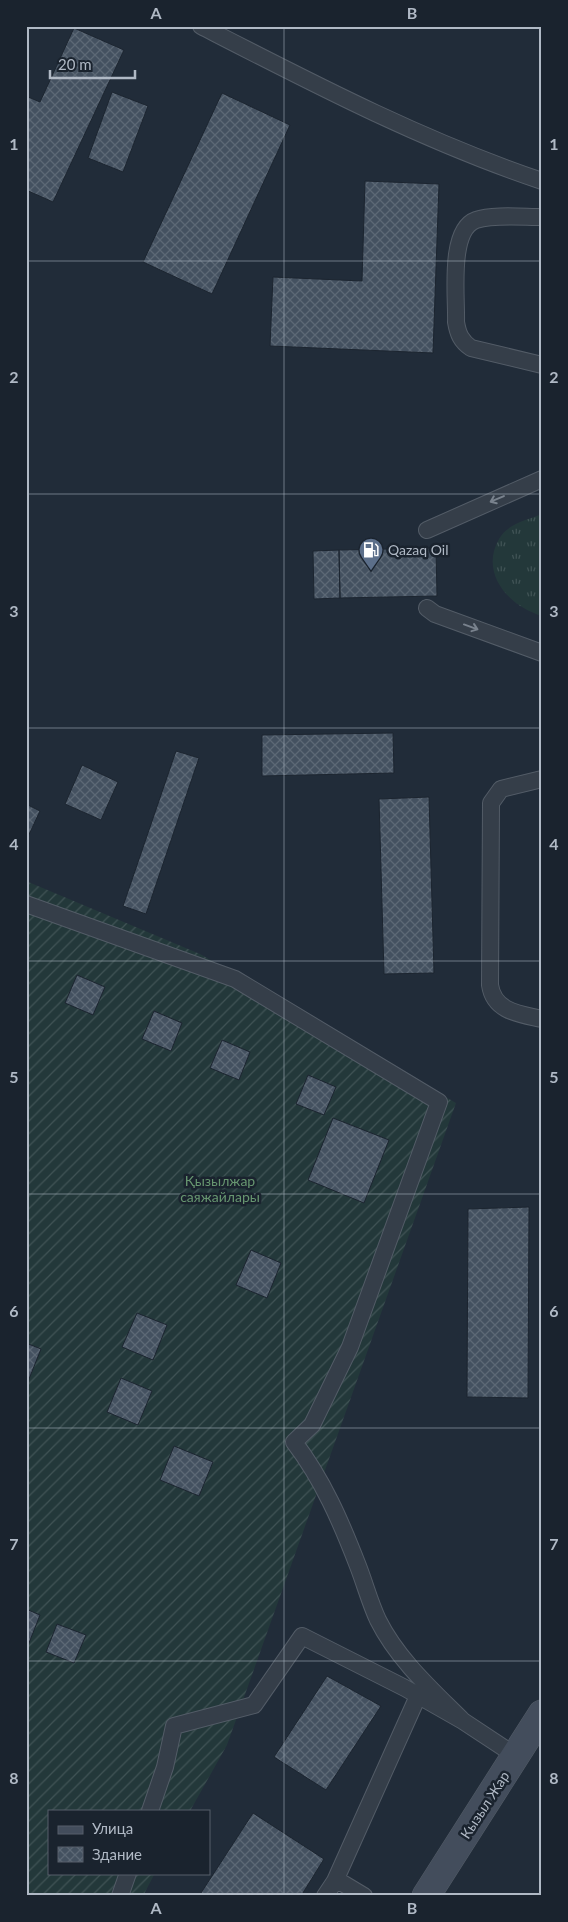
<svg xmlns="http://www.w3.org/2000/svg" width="568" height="1922" font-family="Lato,sans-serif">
<defs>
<pattern id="grass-tufts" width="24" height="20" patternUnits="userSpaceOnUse" patternTransform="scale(1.25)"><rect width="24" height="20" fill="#23383a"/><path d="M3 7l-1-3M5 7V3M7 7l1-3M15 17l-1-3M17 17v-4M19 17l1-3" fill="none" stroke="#405355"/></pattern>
<pattern id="garden-furrows" width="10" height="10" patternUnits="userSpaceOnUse" patternTransform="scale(1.25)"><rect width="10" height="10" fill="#23383a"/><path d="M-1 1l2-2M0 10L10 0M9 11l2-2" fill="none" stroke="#405355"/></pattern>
<pattern id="building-cross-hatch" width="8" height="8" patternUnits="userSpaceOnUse" patternTransform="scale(1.25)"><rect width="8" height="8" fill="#445160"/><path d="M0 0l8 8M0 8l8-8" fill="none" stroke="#5c6875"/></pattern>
</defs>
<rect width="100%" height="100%" fill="#212c39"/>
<path fill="url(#grass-tufts)" d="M542,514V616C510,607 479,574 499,539C507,524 527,520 542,514Z"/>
<path fill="url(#garden-furrows)" d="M26,881L200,954L456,1103L227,1745L190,1811H49V1873H155L143,1896H26Z"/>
<path fill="url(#building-cross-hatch)" stroke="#1c2530" d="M74,28L124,50L53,202L26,190V96L40,102Z
M112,92L148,106L123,172L88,158Z
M222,93L290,125L212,294L143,262Z
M365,181L439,184L433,353L270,346L273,277L362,281Z
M436,548L437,596L340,598L339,550Z
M339,550L340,598L314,599L313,551Z
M393,733L394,773L262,776V735Z
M176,751L199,758L146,914L123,906Z
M82,765L118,782L101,820L65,804Z
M429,797L434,973L384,974L379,799Z
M26,804L40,811L26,841Z
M77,975L105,987L93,1015L65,1003Z
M154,1011L182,1023L171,1051L142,1039Z
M222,1040L250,1052L239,1080L210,1068Z
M308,1075L336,1087L324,1115L296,1104Z
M333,1118L389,1140L364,1203L308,1180Z
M529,1207L528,1398L467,1397L468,1209Z
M251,1250L281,1263L267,1298L236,1285Z
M137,1313L167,1325L153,1360L122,1347Z
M26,1343L41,1349L27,1384L26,1383Z
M121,1378L152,1391L138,1425L107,1412Z
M174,1446L213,1462L199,1496L160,1480Z
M26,1609L40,1615L29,1643L26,1642Z
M57,1624L86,1635L74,1663L46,1652Z
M327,1676L381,1706L326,1790L274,1757Z
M253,1813L324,1859L301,1896H199Z"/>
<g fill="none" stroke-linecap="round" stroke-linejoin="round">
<defs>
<path id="lane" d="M201,26C312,83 423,141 542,181
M542,217C523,217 493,214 476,220C448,230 457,298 456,322C458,334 461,341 471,348L542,365
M427,530L542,479
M427,608L435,614L542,653
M542,779L501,789L491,803L490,985C494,1012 520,1014 542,1019
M26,904L235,979L439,1102L350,1347L312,1425L294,1442C323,1480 341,1522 358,1566C365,1584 370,1603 378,1620C398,1660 432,1690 463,1721
M150,1811L165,1767L174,1726L254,1705L302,1636L405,1688L463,1721L516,1756
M335,1881L418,1696
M120,1896L128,1873
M325,1896L335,1881H339L364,1896"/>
<path id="secondary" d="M426,1896L542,1714"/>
</defs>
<use href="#lane" stroke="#535c67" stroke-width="18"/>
<use href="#secondary" stroke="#535c67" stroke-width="29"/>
<use href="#lane" stroke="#353e49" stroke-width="16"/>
<use href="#secondary" stroke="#434d5c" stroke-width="28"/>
</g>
<defs><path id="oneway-shaft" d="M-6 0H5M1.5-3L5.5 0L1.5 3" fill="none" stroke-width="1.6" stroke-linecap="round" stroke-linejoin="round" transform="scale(1.25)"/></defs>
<g stroke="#79828d">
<use href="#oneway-shaft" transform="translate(497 499) rotate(157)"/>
<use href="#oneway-shaft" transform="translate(471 627) rotate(20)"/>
</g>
<path fill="none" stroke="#b0b9c5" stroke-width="1" stroke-opacity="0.55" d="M284,26V1896M26,261H542M26,494H542M26,728H542M26,961H542M26,1194H542M26,1428H542M26,1661H542"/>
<defs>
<symbol id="fuel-pin" viewBox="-11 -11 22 30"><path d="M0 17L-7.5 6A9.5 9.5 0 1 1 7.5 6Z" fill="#5c6f8a" stroke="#1a232e"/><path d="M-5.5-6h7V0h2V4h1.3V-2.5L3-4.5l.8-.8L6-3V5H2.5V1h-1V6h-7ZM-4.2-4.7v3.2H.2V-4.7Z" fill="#fff"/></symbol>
</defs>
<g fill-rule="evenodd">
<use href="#fuel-pin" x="357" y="536" width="28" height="38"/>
</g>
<g text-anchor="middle" stroke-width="5" stroke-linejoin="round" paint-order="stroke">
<g font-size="14" fill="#b0b9c5" stroke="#1a232e" text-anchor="start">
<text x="388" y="555">Qazaq Oil</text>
</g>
<g font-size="14" fill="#679670" stroke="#1a232e">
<text x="220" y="1186">Қызылжар<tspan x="220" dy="16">саяжайлары</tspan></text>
</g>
<g font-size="14" fill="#b0b9c5" stroke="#1a232e">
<text transform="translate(485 1805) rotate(-57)" y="5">Кызыл Жар</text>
</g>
</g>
<rect width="568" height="1922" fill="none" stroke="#1a232e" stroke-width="55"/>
<rect x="48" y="1810" width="162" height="65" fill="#1a232e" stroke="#565f6a"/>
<rect x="58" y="1826" width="25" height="8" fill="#434d5c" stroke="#565f6a"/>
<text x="92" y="1834" font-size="15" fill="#b0b9c5">Улица</text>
<rect x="58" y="1847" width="25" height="15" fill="url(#building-cross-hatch)" stroke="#565f6a"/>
<text x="92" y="1860" font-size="15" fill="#b0b9c5">Здание</text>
<path d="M50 70v8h85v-8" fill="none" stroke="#b0b9c5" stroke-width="2.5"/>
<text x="58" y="70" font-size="15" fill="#b0b9c5" stroke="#1a232e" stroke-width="4" paint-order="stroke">20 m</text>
<rect x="28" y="28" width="512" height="1866" fill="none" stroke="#b0b9c5" stroke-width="2"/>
<g font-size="16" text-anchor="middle" font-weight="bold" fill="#b0b9c5">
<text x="156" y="19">A</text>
<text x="412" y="19">B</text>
<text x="14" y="150">1</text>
<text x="554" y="150">1</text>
<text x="14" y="383">2</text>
<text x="554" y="383">2</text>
<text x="14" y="617">3</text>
<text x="554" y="617">3</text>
<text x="14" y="850">4</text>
<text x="554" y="850">4</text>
<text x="14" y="1083">5</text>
<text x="554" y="1083">5</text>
<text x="14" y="1317">6</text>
<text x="554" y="1317">6</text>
<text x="14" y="1550">7</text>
<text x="554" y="1550">7</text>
<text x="14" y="1784">8</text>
<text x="554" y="1784">8</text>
<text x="156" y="1914">A</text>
<text x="412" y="1914">B</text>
</g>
</svg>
